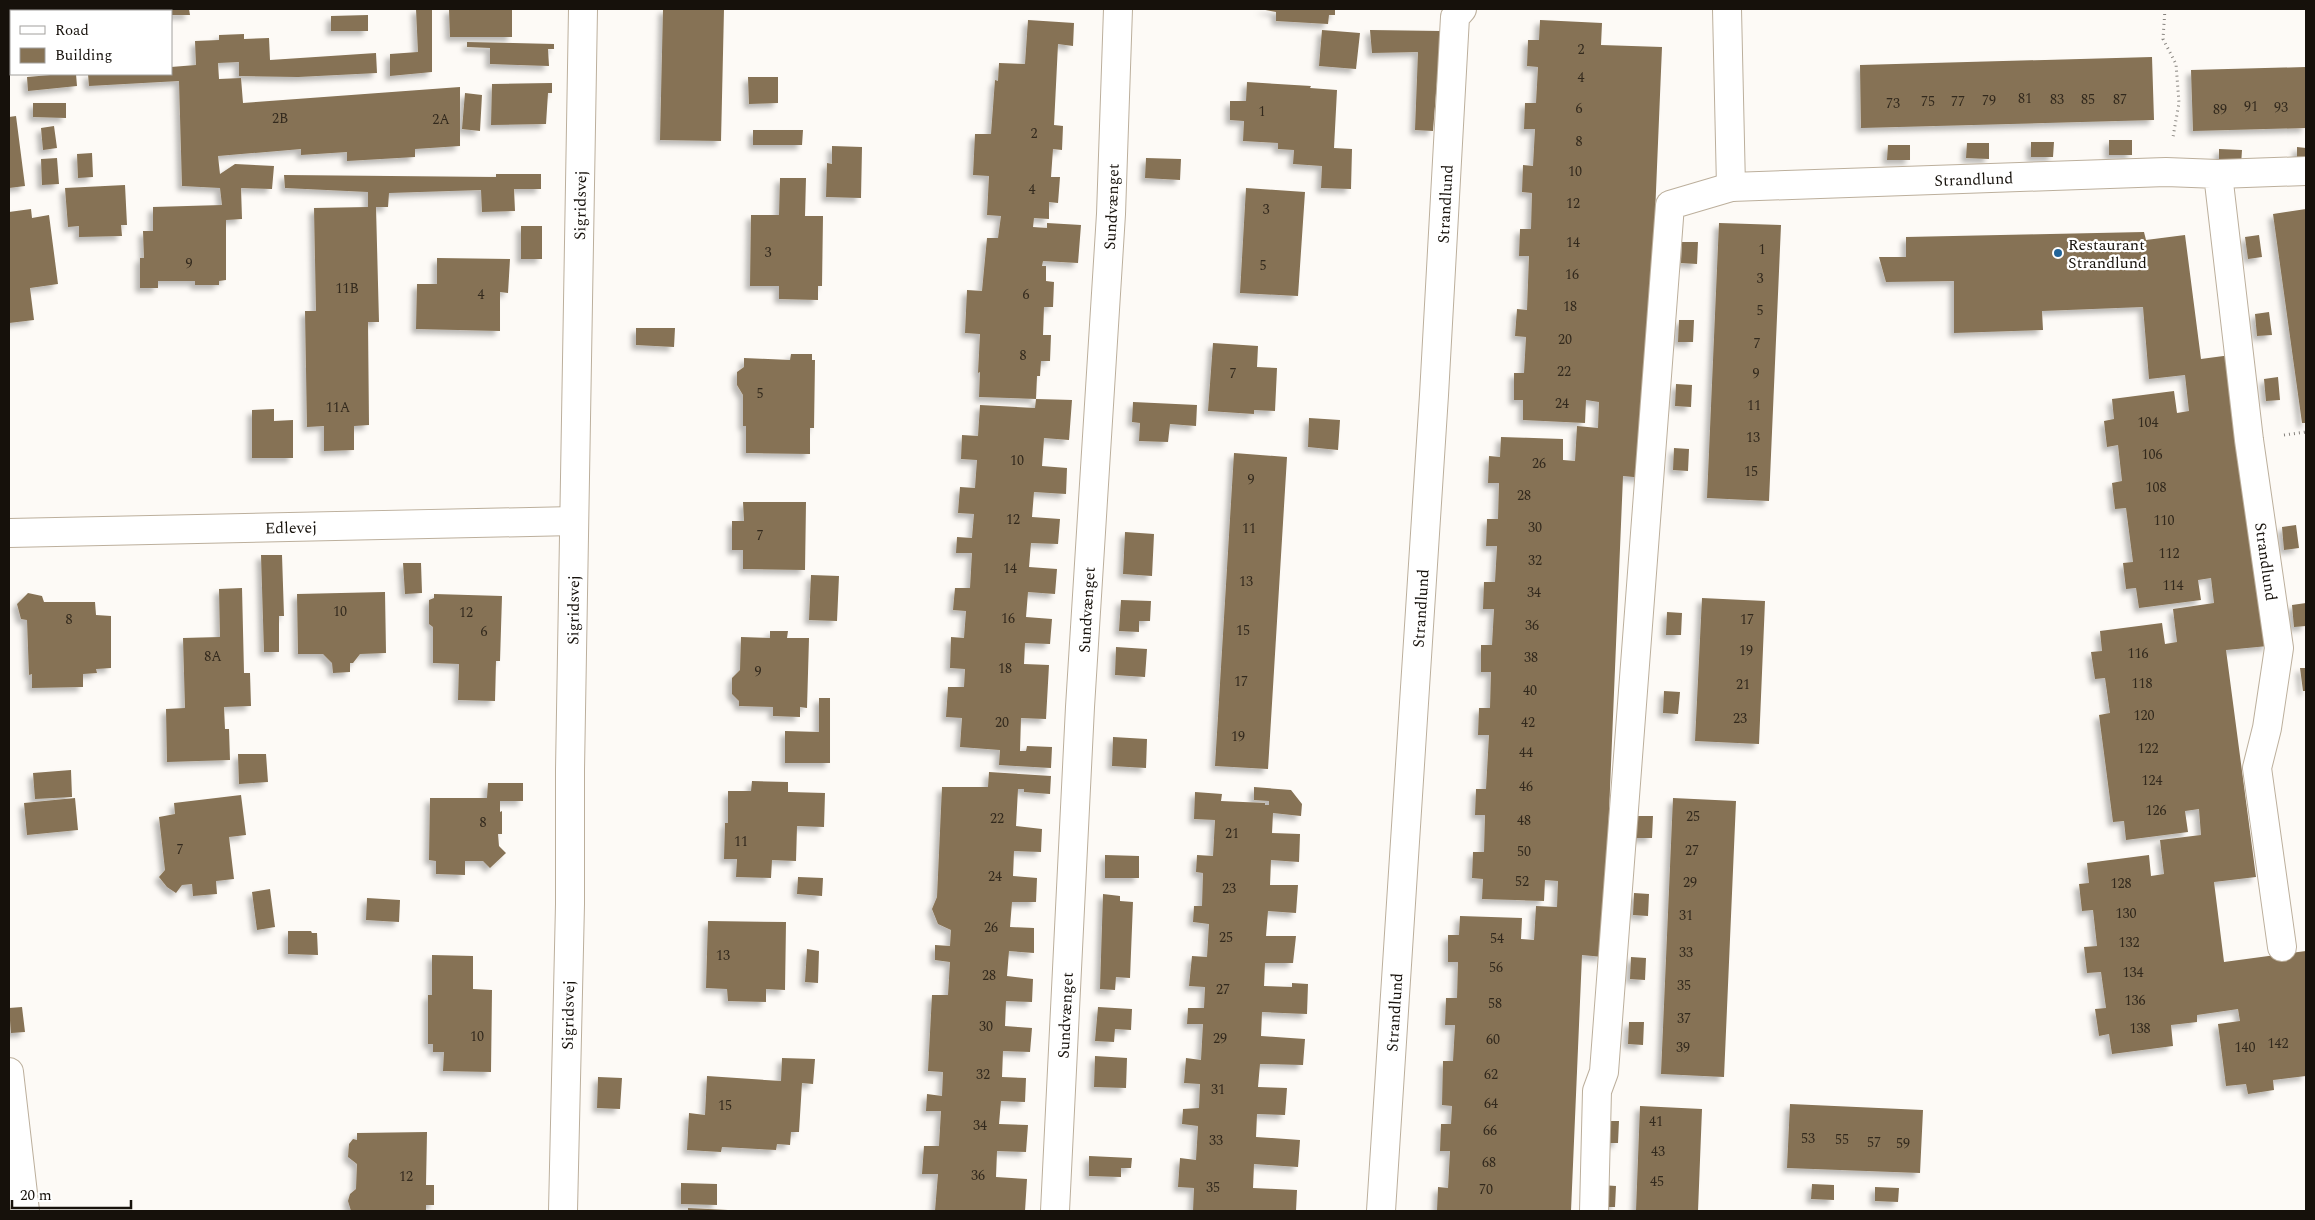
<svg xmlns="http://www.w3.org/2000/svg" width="2315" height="1220" font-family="Spectral,serif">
<defs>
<filter id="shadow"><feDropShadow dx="-4.5" dy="4.5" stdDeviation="2.5" flood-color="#0004"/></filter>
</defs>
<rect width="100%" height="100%" fill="#fdfaf6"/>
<path fill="#867254" filter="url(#shadow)" d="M9,9H20L21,11H11V62H9Z
M163,9H189L190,15H171V11H163Z
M416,9H432V72L390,76V54L418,52Z
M449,9H512V37H450Z
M663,9H724L721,141L660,140Z
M1260,9H1335V15H1329L1328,24L1276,21V12Z
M368,15V31H331V16Z
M1028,20L1074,23L1073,46L1058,44L1054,125L1063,126L1062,150L1053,149L1051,177H1060L1058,203L1049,202V219L1034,218L1033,227L1047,228V223L1081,225L1078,263L1043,261L1042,266H1046V281L1054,282L1053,307H1044L1043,335H1051L1050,361H1041L1040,376H1037L1036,399L979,397L980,372L978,373L980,334L965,333L967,290L982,291L987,238H998L1001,216L987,215L989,176L973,175L975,134H991L995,80L998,81L999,63L1025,64Z
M1540,20L1602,23L1601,45L1662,47L1644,478L1623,476L1603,957L1582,955L1571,1211H1437L1438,1187L1448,1188L1450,1151H1440L1441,1124H1451L1452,1106L1442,1105L1443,1061H1453L1455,1025H1445L1446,998H1457L1458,962H1448V935H1459L1460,916L1522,918L1521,939L1534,940L1536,906L1557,907L1558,881L1545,880L1544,901L1482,899L1483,879L1472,878L1473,852H1484L1485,815H1475L1476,789H1486L1489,735H1478L1479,708H1490L1491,672H1481V645H1492L1494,609H1483L1484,582H1495L1497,546H1486L1487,519H1498L1499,483H1488L1489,456L1500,457L1501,437L1563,439V460L1575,461L1577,426L1598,428L1599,402L1586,400L1585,423L1523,420V400H1514V373H1524L1526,337L1515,336L1517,309L1527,310L1529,256H1519L1520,229H1531L1532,193L1522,192L1523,165L1533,166L1535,129H1524L1525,103H1536L1538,67L1527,66L1528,40H1539Z
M1322,30L1360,33L1356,69L1319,66Z
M1370,30L1441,31L1433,131L1415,130L1418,52L1372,53Z
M244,34V39L269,38L270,60L376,53L377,73L298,77L239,76V62L218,63L219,79L241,78L243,103L460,87V146L415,149V157L347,161V152L301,155V149L218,156L220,174L235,164L274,166L272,189L241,188L242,219L226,220V280L219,281V285H195V281H158V288H140V258H144L143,231H153V207L222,205L220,188L182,186L179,81L89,86L88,74H171V67L196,65L195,41L219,40V35Z
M467,42L554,44V49H548L549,66L490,64V48L467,47Z
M2152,57L2154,120L1861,128L1860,65Z
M2306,67V128L2193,131L2191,70Z
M62,74H76L77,86L28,91L27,77Z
M748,77H778V103L749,104Z
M1247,82L1311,86L1310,88L1337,90L1334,148L1352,149L1351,189L1321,188L1322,166L1293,164L1294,150L1278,149V143L1243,141L1244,121L1230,120V101H1246Z
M552,83V93H548L546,124L491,125L492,84Z
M465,93L482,95L480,131L462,129Z
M33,103H66V118L33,117Z
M16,116L25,186L9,188V117Z
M54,126L57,148L43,150L41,128Z
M753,130H803L802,145H753Z
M2109,140H2132V155H2109Z
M2031,142H2054L2053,157H2031Z
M1967,143H1989V159L1966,158Z
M1888,145H1910V160H1887Z
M832,146L862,147L861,198L826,197L827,163L832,164Z
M2297,147L2306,148V162H2297Z
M2219,149L2242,150L2241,165H2219Z
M92,153L93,177L78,178L77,154Z
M57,158L59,184L42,185L41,159Z
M1146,158L1181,159L1180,180L1145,178Z
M496,174H541V189H514L515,211L482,212L481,190L389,193L388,207H376L379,322H368L369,425L354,426V450L324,451V426L307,427L305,311H316L314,208L368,207V192L285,188L284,175L496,177Z
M780,178H806L805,216H823L822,286H818V300L779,299V286H750L751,215H779Z
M125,185L127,225H121L122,236L79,237V226L68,227L65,188Z
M1246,188L1305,192L1298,296L1240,293Z
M31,209L32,218L49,215L58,284L30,288L34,320L9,323V212Z
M2306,209V423H2302L2273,214Z
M1719,223L1781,225L1769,501L1707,498Z
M521,226H542V259H521Z
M2144,232L2146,240L2185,235L2201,359L2231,355L2268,646L2226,650L2256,877L2214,882L2224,962L2306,951V1076L2273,1080L2274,1090L2248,1094L2246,1084L2226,1086L2218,1024L2240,1021L2238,1009L2197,1015V1022L2171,1025L2173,1046L2112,1054L2109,1034L2099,1036L2095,1009L2106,1008L2101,972L2087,973L2084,947L2097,946L2093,910L2082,911L2079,884L2089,883L2087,863L2149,855L2151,876L2164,874L2160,840L2201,835L2199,809L2185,811L2188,832L2126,840L2124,821L2113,822L2099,715L2110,713L2105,678L2095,679L2091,652L2102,651L2100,631L2162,623L2165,644L2177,642L2173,609L2214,603L2211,578L2198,580L2201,600L2139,608L2136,588L2126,589L2123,563L2133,562L2126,508L2115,509L2112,483L2122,481L2118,445L2107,447L2104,421L2114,419L2112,399L2174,391L2177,413L2189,411L2185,375L2149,379L2143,307L2042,311L2043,330L1954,333V281L1886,282L1879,257H1906V237Z
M2259,235L2262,257L2248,259L2245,237Z
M1682,242H1698L1697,264L1681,263Z
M437,258L510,259L508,293L500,292V331L416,329L417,284H437Z
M2269,312L2272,335L2257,336L2255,314Z
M1679,320H1694L1693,342H1678Z
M636,328H675L674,347L636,345Z
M1213,343L1258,346L1257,367L1277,368L1275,411L1254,410V414L1208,411Z
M791,354H812V360H815L814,428H810V454L746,453V426H743V395L737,385V372L744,367V358L790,360Z
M2278,377L2280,400L2266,401L2264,379Z
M1676,384L1692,385L1691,407L1675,406Z
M1036,399L1072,400L1069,440L1044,438L1042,466L1067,468L1066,494L1034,492L1032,517L1060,519L1058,544L1031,543L1029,567L1057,569L1055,594L1028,592L1026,617L1052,619L1050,644L1025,643L1024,664L1049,665L1046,719L1021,718L1020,751H1026L1027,746L1052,747L1051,768L999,765L1000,750L960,747L962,718L946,717L948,687H964L965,669L950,668L951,637L964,638L966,611L953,610L955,588H970L972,553H956L957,537L972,538L974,514L958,513L960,487L975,488L977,460L961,459L962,435L978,436L980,405L1035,408Z
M1133,402L1197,405L1196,426L1170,424L1168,442L1139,441L1140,423L1132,422Z
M274,409V421L293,420V458H252V410Z
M1309,418L1340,420L1338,450L1308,447Z
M1674,448L1689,449L1688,471L1673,470Z
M1234,453L1287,457L1268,769L1215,766Z
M743,502H806L805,570L743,569V550H732V521H744Z
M2296,525L2299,548L2284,550L2282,527Z
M1125,532L1154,534L1152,576L1123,574Z
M261,555H282L284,616H279V652H264Z
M403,563H421L422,593L405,594Z
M811,575L839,576L837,621L809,620Z
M242,588L244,673H250L251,706L224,707L225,729H229L230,760L167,762L166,709L185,708L183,638L220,637L219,589Z
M385,592L386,653L360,654L353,663H350V672L333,673L332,663L323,654H298L297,594Z
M28,593L42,596L44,602H95L96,615L111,616V668L96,669L97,673L83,674V687L32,688V674L29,675L27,620L21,619L17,604Z
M434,594L502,596L500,661H496L495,701L458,700L459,664L433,663V627L429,624V600L434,598Z
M1702,598L1765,601L1759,744L1695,741Z
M1121,600L1151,601L1150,621H1139V632L1119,631Z
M2306,603V626L2294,627L2292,605Z
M1667,612L1682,613L1681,635H1666Z
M770,631H788L787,638H809L807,708L800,707V717L773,716V707L739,706V701L732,694V678L740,670L741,637L770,638Z
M1116,647L1147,649L1145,677L1115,675Z
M2300,668H2306V691H2303Z
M1664,691L1680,692L1678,714L1663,713Z
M819,698H830V763H785V731L819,732Z
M1113,737L1147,739L1146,768L1112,766Z
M238,754H266L268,782L239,784Z
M71,770L72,797L35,799L33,773Z
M989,772L1051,776L1050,794L1024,792V789H1018L1016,826L1042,829L1041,852L1014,851L1013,876L1037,878L1036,902H1012L1010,927L1034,928V953L1009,951L1007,976L1033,979L1032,1002L1006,1001L1005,1026L1032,1028L1030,1052L1003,1051L1002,1077L1026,1078L1025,1102L1001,1101L999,1124L1028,1125L1026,1152L997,1151L996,1177L1027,1179L1025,1211H935L938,1174H922L924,1146H939L941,1111H926L927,1094L942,1096L943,1072L928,1071L932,995H948L950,962L935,960V945L950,946L951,930L938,924L932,909L937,897L942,787H988Z
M752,781L788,782V792L825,793L824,827L797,826L796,861L772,860L771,878L736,877L737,859H724L725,823H728V791H751Z
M488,783H523V801H500V812L502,811V834H498L499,846L506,853L490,868L483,861H465V875L436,874V861L429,860L430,798H487Z
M1254,787L1291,790L1302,804L1301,816L1273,813L1272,833L1300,834L1299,862L1271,860L1270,885H1298L1296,913L1268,911L1266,936H1296L1293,963H1265L1264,986L1292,987V983L1308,984L1307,1014L1262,1012L1261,1036L1305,1039L1303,1065L1260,1064L1258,1087L1287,1088L1285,1115L1257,1114L1256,1137L1300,1140L1298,1167L1254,1164L1253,1188L1297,1190L1296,1211H1193L1194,1188L1178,1187L1180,1158L1196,1160L1198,1126L1182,1124L1183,1109L1199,1108L1200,1084L1184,1083L1186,1058L1201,1060L1203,1024H1187L1188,1008H1204L1205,987L1189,986L1192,956L1207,957L1209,924L1193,922L1194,906H1202L1203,873L1196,872L1197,855L1213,856L1215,820L1194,819L1195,792L1222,794L1221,801L1265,803V805H1269V801L1254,800Z
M241,795L246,835L229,837L234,879L216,881L217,894L193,896L192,884L182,885L176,893L167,887L159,877L165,870L159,817L175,814L174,803Z
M75,798L78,830L27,835L24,803Z
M1673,798L1736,801L1724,1077L1661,1074Z
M1637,816H1653L1652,838H1636Z
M1105,855L1139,856V878H1105Z
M798,877L823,878L822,896L797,894Z
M270,889L275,927L257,930L252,892Z
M1634,893L1649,894L1648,916L1633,915Z
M1103,894L1120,896V901L1133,902L1130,978L1116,977L1115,990L1100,989Z
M367,898L400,900L399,922L366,920Z
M708,921L786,922L785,990L766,989V1002L728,1001L727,989L706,988Z
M288,931H311L312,933H317L318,955L288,954Z
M807,949L819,951L818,983L805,982Z
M432,955L473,956V989L492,990L491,1072L443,1071L444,1052H433V1044H428V995H432Z
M1631,957L1646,958L1645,980L1630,979Z
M22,1007L25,1032L11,1033L9,1008Z
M1098,1007L1132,1009L1131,1030L1115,1029L1114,1042L1095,1041Z
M1629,1022H1644L1643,1045L1628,1044Z
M1095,1056L1127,1058L1126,1088L1094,1087Z
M782,1058L815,1059L813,1084L802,1083L799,1132H791L790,1145L777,1144L776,1150L722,1147L721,1152L687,1150L689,1113L705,1115L707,1076L781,1081Z
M598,1077L622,1078L620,1109L597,1108Z
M1790,1104L1923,1110L1920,1173L1787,1168Z
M1640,1106L1702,1109L1698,1211H1636Z
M1604,1121H1619L1618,1143H1603Z
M427,1132L426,1185H434V1205H426V1211H351L348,1201L350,1194L356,1189L357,1164L348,1157L349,1144L353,1139L357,1140V1133Z
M1089,1156L1132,1158L1131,1168H1121V1177L1089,1176Z
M681,1183L717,1184V1205L681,1204Z
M1812,1184L1834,1185V1200L1811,1199Z
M1601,1185L1616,1186L1615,1207H1600Z
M1875,1187L1899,1188L1898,1202L1875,1201Z
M688,1208L728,1210V1211H688Z"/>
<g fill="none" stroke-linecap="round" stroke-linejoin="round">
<defs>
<g id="street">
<path id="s1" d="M1727,9L1731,187L2166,172L2218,174L2249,440L2279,648L2267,728L2257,768L2282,947"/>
<path d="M2218,174L2306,171"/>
<path id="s2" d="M9,533L574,521"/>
<path d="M9,1072L25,1211"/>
<path id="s3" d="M563,1211L570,904V770L583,9"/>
<path id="s4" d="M1055,1211L1080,707L1111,214L1118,9"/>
<path id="s5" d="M1381,1211L1434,395L1455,17L1462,9"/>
<path d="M1594,1211L1597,1091L1604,1072L1670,205L1731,187"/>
</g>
</defs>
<use href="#street" stroke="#bcaf9c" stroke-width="30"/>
<path stroke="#87837e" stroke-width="3" stroke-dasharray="1 4" stroke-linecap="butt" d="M2165,9L2163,39L2176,64L2179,103L2173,137
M2284,435L2306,432"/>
<use href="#street" stroke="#fff" stroke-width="28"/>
</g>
<circle fill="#216499" stroke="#fff" stroke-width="2" cx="2058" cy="253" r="5"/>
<g text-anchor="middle" stroke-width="4.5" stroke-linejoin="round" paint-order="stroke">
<g font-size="14" fill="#32291d">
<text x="1581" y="54">2</text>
<text x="1581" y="82">4</text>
<text x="2025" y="103">81</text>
<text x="2057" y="104">83</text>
<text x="2088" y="104">85</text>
<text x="2120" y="104">87</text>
<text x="1989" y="105">79</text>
<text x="1928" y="106">75</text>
<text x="1958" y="106">77</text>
<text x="1893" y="108">73</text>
<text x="2251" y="111">91</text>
<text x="2281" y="112">93</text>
<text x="1579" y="113">6</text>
<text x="2220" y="114">89</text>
<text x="1262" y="116">1</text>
<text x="280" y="123">2B</text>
<text x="441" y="124">2A</text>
<text x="1034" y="138">2</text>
<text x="1579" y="146">8</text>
<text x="1575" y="176">10</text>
<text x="1032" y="194">4</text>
<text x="1573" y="208">12</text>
<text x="1266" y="214">3</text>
<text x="1573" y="247">14</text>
<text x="1762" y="254">1</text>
<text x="768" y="257">3</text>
<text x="189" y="268">9</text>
<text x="1263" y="270">5</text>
<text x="1572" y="279">16</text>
<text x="1760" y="283">3</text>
<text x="347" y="293">11B</text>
<text x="481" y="299">4</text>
<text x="1026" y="299">6</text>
<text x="1570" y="311">18</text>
<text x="1760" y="315">5</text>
<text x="1565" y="344">20</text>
<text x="1757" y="348">7</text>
<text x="1023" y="360">8</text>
<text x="1564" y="376">22</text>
<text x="1233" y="378">7</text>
<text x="1756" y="378">9</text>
<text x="760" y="398">5</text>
<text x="1562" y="408">24</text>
<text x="1754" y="410">11</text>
<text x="338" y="412">11A</text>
<text x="2148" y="427">104</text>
<text x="1753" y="442">13</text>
<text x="2152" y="459">106</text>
<text x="1017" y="465">10</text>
<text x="1539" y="468">26</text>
<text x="1751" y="476">15</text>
<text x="1251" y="484">9</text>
<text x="2156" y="492">108</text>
<text x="1524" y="500">28</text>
<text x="1013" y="524">12</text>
<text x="2164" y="525">110</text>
<text x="1535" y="532">30</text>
<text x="1249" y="533">11</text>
<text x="760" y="540">7</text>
<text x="2169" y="558">112</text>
<text x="1535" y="565">32</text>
<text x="1010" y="573">14</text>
<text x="1246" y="586">13</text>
<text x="2173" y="590">114</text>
<text x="1534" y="597">34</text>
<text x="340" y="616">10</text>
<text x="466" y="617">12</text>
<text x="1008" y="623">16</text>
<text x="69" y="624">8</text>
<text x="1747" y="624">17</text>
<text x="1532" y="630">36</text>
<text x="1243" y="635">15</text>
<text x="484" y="636">6</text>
<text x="1746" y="655">19</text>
<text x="2138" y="658">116</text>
<text x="213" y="661">8A</text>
<text x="1531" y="662">38</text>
<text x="1005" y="673">18</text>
<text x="758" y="676">9</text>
<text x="1241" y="686">17</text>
<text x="2142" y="688">118</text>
<text x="1743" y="689">21</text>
<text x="1530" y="695">40</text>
<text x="2144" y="720">120</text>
<text x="1740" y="723">23</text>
<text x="1002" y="727">20</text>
<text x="1528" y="727">42</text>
<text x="1238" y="741">19</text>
<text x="2148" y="753">122</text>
<text x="1526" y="757">44</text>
<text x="2152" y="785">124</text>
<text x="1526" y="791">46</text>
<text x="2156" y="815">126</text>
<text x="1693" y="821">25</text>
<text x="997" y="823">22</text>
<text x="1524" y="825">48</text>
<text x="483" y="827">8</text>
<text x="1232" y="838">21</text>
<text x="741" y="846">11</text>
<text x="180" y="854">7</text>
<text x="1692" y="855">27</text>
<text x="1524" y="856">50</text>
<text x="995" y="881">24</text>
<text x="1522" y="886">52</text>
<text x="1690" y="887">29</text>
<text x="2121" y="888">128</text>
<text x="1229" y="893">23</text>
<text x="2126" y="918">130</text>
<text x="1686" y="920">31</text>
<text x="991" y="932">26</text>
<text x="1226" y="942">25</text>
<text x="1497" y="943">54</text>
<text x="2129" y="947">132</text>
<text x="1686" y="957">33</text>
<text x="723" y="960">13</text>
<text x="1496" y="972">56</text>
<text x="2133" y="977">134</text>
<text x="989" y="980">28</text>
<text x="1684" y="990">35</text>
<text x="1223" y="994">27</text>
<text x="2135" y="1005">136</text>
<text x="1495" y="1008">58</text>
<text x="1684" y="1023">37</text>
<text x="986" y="1031">30</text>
<text x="2140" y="1033">138</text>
<text x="477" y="1041">10</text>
<text x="1220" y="1043">29</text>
<text x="1493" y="1044">60</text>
<text x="2278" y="1048">142</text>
<text x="1683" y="1052">39</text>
<text x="2245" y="1052">140</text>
<text x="983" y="1079">32</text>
<text x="1491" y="1079">62</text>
<text x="1218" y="1094">31</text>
<text x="1491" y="1108">64</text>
<text x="725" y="1110">15</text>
<text x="1656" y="1126">41</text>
<text x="980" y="1130">34</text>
<text x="1490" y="1135">66</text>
<text x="1808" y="1143">53</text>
<text x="1842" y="1144">55</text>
<text x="1216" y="1145">33</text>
<text x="1874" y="1147">57</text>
<text x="1903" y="1148">59</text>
<text x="1658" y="1156">43</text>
<text x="1489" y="1167">68</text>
<text x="978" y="1180">36</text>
<text x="406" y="1181">12</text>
<text x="1657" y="1186">45</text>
<text x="1213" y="1192">35</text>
<text x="1486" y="1194">70</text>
</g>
<g font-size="16" fill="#16110b" stroke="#fff">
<text dy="6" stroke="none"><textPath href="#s1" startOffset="421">Strandlund</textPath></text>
<text dy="6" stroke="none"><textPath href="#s3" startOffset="1006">Sigridsvej</textPath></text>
<text dy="6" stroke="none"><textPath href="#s5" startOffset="1009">Strandlund</textPath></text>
<text dy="6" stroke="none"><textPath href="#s4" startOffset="1006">Sundvænget</textPath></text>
<text dy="6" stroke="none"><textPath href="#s2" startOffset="282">Edlevej</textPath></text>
<text dy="6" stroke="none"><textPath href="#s1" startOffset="1056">Strandlund</textPath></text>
<text dy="6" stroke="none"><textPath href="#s5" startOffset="604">Strandlund</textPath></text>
<text dy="6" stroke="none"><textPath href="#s3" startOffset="601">Sigridsvej</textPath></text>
<text dy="6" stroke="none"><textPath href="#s4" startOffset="602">Sundvænget</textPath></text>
<text dy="6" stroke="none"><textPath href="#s5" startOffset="199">Strandlund</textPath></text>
<text dy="6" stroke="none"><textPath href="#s4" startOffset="196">Sundvænget</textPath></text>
<text dy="6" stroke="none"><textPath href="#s3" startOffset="196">Sigridsvej</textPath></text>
</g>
<g font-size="16" fill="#16110b" stroke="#fff" text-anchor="start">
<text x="2068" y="250">Restaurant<tspan x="2068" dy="18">Strandlund</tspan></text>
</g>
</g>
<rect width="2315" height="1220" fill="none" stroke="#16110b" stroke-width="20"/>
<rect x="10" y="10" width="162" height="65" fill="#ffffff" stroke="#a2a09d"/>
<rect x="20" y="26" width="25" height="8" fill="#ffffff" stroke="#a2a09d"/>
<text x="55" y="35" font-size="15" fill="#16110b">Road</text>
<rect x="20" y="48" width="25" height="15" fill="#867254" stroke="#a2a09d"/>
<text x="55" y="60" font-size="15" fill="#16110b">Building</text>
<path d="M12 1200v8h119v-8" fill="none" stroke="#16110b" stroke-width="2.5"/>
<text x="20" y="1200" font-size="15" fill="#16110b" stroke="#ffffff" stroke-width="4" paint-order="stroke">20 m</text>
</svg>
